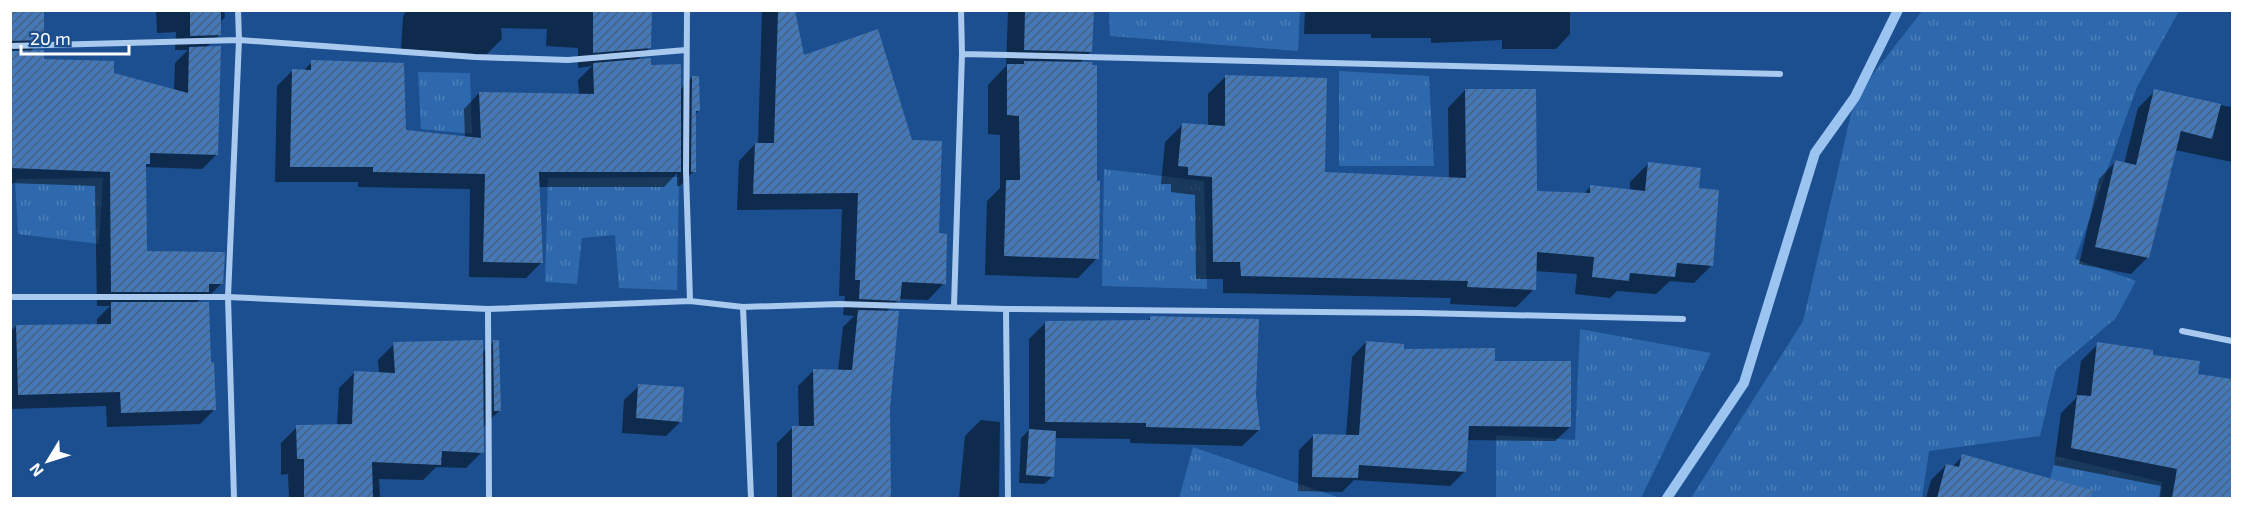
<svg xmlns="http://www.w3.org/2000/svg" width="2243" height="509" font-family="'Exo 2',sans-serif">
<defs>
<pattern id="grass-tufts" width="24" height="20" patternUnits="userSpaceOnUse" patternTransform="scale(1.5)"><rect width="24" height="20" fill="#2e69ad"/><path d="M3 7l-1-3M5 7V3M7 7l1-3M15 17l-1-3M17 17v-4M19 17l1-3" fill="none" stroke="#4d80b9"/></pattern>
<pattern id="building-hatch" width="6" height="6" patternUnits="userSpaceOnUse" patternTransform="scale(1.5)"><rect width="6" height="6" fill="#4478b7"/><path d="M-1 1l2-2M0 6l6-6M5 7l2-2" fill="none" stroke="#486282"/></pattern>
</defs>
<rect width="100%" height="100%" fill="#1b4f8f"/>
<path fill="url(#grass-tufts)" d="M1923,10L2179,11L2137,87L2075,259L2136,281L2116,318L2056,369L2040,436L1929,451L1922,498H1691L1803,321L1855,97Z
M1109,11H1300L1298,51L1110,36Z
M1339,71L1429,76L1434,166H1339Z
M418,72L470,73L472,134L421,129Z
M1104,169L1204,181L1207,289L1102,286Z
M679,177L677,290L619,288L615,235L582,238L577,284L545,282L548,178Z
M103,178L99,244L18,234L15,179Z
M1580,329L1711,353L1641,498H1496V435L1575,440Z
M1193,447L1340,498H1179Z
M2056,456L2162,482L2161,498H2045Z"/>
<path fill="#0007" d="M10,10L43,39L30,52L43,61L113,74L174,91L175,63L188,50H175L176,32L157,33L156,10H224L225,17L220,22L219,35L206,48L217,154L202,169L144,167L146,252L222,283L207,298H201L195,304L209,364L215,409L200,424L107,427L106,406L10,409V332L16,326H97V319L110,306H97L95,186L10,183Z
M406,10H651L650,47L636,61L649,67L680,90L692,77L699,111L694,115V171L680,186H677V173L664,187H538L542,262L526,278L469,277L470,189L358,187V182H275L277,86L293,70L303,71L312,62L405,132L465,138L464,109L479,93L579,95L578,80L592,66L578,68V48L546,46L547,29L501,28L502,39L486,55L401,49L403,17Z
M762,10H793L803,57L937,235L944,283L928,300L899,299L886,312L889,498H777V443L792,428H799L798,386L814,370L838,371L843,327L854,316L843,315L845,296H839L842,209L737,210L739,161L755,144H758Z
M1008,10H1092L1091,51L1079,64L1097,258L1078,278L985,275L987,201L1000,188V135L988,134V85L1006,66Z
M1305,10H1570V34L1556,49H1502V40L1431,43V38H1371V34H1304Z
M1226,76L1324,173L1449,178L1448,108L1465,90L1535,192L1583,195L1591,186L1630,191V182L1648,164L1698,189L1712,265L1694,283L1670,281L1656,294L1617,291L1610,298L1575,294L1577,274L1535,271L1534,289L1516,307L1450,304L1451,298L1223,293V279H1196L1195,195L1171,192V184H1161L1165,142L1183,124L1208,126V94Z
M2155,91L2230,107L2232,103V162L2175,150L2148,257L2131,274L2079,264L2099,179L2115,162L2124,164L2138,108Z
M1151,317L1259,430L1242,446L1130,443V439L1054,438L1052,477L1044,484L1019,483L1021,438L1029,430V339L1046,322H1146Z
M494,341L500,410L482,428V452L466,468L436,467L423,480L379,479L380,498H289L288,474L281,475V443L297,427L337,426L339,388L355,372L379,373L378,360L394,344L481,354Z
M1366,342L1402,350L1494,362L1570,427L1555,441L1466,440L1465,471L1450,486L1354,480L1342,492L1298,491L1299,450L1313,436H1346L1352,357Z
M2098,344L2151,356L2196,375L2232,380V498H2159L2161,486L2054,465L2061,413L2076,398L2081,361Z
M639,386L681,421L666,436L622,433L624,400Z
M981,420L1000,422L999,498H959L965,436Z
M1963,456L2045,478L2039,498H1926L1931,480L1946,465L1952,467Z
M1110,497L1142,498H1109Z"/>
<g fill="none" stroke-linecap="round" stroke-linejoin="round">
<path stroke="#9cc4f0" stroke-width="10" d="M1667,498L1744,383L1815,153L1855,97L1898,10"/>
</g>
<path fill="url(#building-hatch)" d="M10,10H44V40L10,41Z
M190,10H221V35L190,36Z
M593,10H652L651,48L593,53Z
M778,10H795L804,55L878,29L912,140L942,141L939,233L947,234L946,284L902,282L900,301L859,299L860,280H855L858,193L753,194L755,143H774Z
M1025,10H1094L1092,52L1024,50Z
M221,46L218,155L150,153V164H146L147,251L225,252L223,284H209V292H111L110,172L10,168V51L44,50V59L114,61V73L188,93L189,47Z
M651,58V65L681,64V172H539L543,263L483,262L485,174L373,172V167H290L292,69L311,70V60L404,63L406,130L481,138L479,92L594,94L593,63Z
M1024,61L1092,62V65H1097V181H1100L1099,259L1004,256L1006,180H1020L1019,116L1007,115V64H1024Z
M1225,75L1327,78L1325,172L1466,178L1465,89H1536L1537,191L1590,193V185L1645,191L1648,162L1701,168L1699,188L1719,190L1713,266L1677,263L1675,277L1630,273L1629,281L1592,277L1594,257L1537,252L1536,290L1467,287L1468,281L1241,276L1240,262H1213L1212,177L1188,175V167L1178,166L1182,123L1225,126Z
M692,76H699L700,111H696V172H691Z
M2154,89L2221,104L2212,139L2181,131L2149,258L2095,247L2115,160L2136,165Z
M111,302H209L211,362H214L216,410L121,413L120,392L18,395L16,325L111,324Z
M858,310L899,311L890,408L891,497L792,498V426H814L813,369L852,370Z
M1150,316L1259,319L1256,395L1260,430L1146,427V423L1045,422V321L1150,320Z
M483,340L484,453L442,451L441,465L372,462L373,498H304V459H297L296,425L352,424L354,371L395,373L393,342Z
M493,340H499L501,411H494Z
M1366,341L1404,344V349L1495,348V361H1571V427L1469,426L1466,472L1359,465L1358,478L1312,477L1313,434L1359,435Z
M2097,342L2153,350V355L2200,361L2198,374L2232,379V498H2172L2177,469L2071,448L2077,395L2091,396Z
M638,384L684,387L682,422L636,418Z
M1029,429L1056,431L1054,477L1026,475Z
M1962,454L2092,490L2091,498H1937L1946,464L1959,467Z"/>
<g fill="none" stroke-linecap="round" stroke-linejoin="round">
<path stroke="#a9c9ee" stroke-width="6" d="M687,10L686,171L690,301
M10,46L239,40L475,57L568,60L686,50
M962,54L1780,74
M10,297H228L488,309L690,301L743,307L839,304L1006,309L1421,313L1683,319
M954,306L962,54L961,10
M743,307L751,498
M488,309L489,498
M1006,309L1008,498
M2182,331L2232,341
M234,498L228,297L239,40L238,10"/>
</g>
<rect width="2243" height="509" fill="none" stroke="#ffffff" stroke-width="24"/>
<g transform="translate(48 461) rotate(232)" stroke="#1b4f8f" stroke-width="4.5" paint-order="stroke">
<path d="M0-4.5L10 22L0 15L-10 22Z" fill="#ffffff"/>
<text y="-9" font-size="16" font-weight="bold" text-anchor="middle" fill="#ffffff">N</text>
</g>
<path d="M21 45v9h108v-9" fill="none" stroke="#ffffff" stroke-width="3"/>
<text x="30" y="45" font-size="18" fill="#ffffff" stroke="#1b4f8f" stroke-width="4.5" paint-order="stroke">20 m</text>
</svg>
